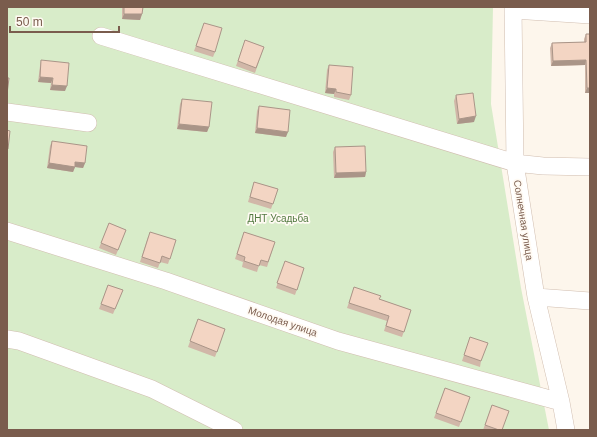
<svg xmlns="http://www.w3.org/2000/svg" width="597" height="437" font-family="Helvetica,sans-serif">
<rect width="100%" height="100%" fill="#fdf6ec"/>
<path fill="#d8ecc9" d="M7,7H493L491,104L521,288L549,430H7Z"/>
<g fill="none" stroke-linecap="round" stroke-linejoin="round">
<defs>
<path id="minor" d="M513,7L515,163L536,297L561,402L566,430
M513,10L590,15
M101,36L515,163L543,166L590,167
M7,112L88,123
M7,231L166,281L338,341L561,402
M536,297L590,301
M7,339L19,341L152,389L234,430"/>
</defs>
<use href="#minor" stroke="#d1beb0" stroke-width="18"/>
<use href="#minor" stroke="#fff" stroke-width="17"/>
</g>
<path fill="#d1b7a8" d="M122,7H143L142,14L140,20L122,19Z
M204,23L215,52L213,57L194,51Z
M586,34L590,93H585V65L551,66L550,48L552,43L584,42V39Z
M245,40L264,47L255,73L236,66Z
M41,60L65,91L50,90L51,83L38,82L40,66Z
M329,65L351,95L349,100L334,97V94L325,93L327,70Z
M456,95L474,122L457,124L454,101Z
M182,99L209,127L207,132L177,129L180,104Z
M259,106L286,137L255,133L257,111Z
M52,141L85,163L83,168L75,167L73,172L47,168L50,146Z
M335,147L366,172L365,177L334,178L333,152Z
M254,182L278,189L271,209L248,202Z
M109,223L126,230L116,255L99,248Z
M244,232L275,242L267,267L259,265L257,272L242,267L243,262L235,259Z
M148,237L176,240L168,264L160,262L158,268L140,262Z
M285,261L304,268L295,295L276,288Z
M108,285L123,290L113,314L99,309Z
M354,287L379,299L411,310L402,337L384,331L387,321L347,308Z
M198,319L225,329L215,357L188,347Z
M470,337L481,361L480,367L462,361Z
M445,388L470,397L459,427L434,418Z
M492,405L502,430H483Z"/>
<path fill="#aa9588" d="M124,14H142L140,20L122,19Z
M586,60L585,65L551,66L553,61Z
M40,77L53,78L51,83L38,82Z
M52,85L67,86L65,91L50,90Z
M327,88L336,89L334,94L325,93Z
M587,88H590V93H585Z
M476,116L474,122L457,124L459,119Z
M179,124L209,127L207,132L177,129Z
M257,128L288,132L286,137L255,133Z
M75,162L85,163L83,168L75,167L73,172L47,168L49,163Z
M366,172L365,177L334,178L336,173Z"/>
<path fill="#f3d5c3" stroke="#aa9588" d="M124,7H143L142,14H124Z
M204,23L222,28L215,52L196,46Z
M586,34H590V88H587L586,60L553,61L552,43L586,42Z
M245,40L264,47L256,68L238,61Z
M41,60L69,63L67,86L52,85L53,78L40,77Z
M329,65L353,67L351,95L336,92V89L327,88Z
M7,78H9L7,94Z
M473,93L476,116L459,119L456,95Z
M182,99L212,102L209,127L179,124Z
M259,106L290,110L288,132L257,128Z
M7,130L10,131L8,149H7Z
M52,141L87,146L85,163L75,162V167L49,163Z
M365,146L366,172L336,173L335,147Z
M254,182L278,189L273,204L250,197Z
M109,223L126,230L118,250L101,243Z
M150,232L176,240L170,259L162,256L160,263L142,257Z
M244,232L275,242L268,262L261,260L259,266L244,261L245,257L237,254Z
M285,261L304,268L297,290L277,283Z
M108,285L123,290L115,309L101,304Z
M354,287L381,296L379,299L411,310L404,332L386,326L389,316L349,303Z
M198,319L225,329L217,352L190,341Z
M470,337L488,343L481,361L464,355Z
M445,388L470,397L461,422L436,413Z
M492,405L509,411L502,430H499L485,425Z"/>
<g text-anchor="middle" stroke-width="3.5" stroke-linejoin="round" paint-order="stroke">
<g font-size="10" fill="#537a41" stroke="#fffaf3">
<text x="278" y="222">ДНТ Усадьба</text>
</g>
<g font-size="10" fill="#7a5c4d" stroke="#fffaf3">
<text transform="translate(524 220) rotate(81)" y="4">Солнечная улица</text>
<text transform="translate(283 321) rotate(19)" y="4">Молодая улица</text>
</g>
</g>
<rect width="597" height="437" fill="none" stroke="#7a5c4d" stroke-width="16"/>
<path d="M10 26v6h109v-6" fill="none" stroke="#7a5c4d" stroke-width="2"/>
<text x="16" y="26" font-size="12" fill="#7a5c4d" stroke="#fffaf3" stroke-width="3" paint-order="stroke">50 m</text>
</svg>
